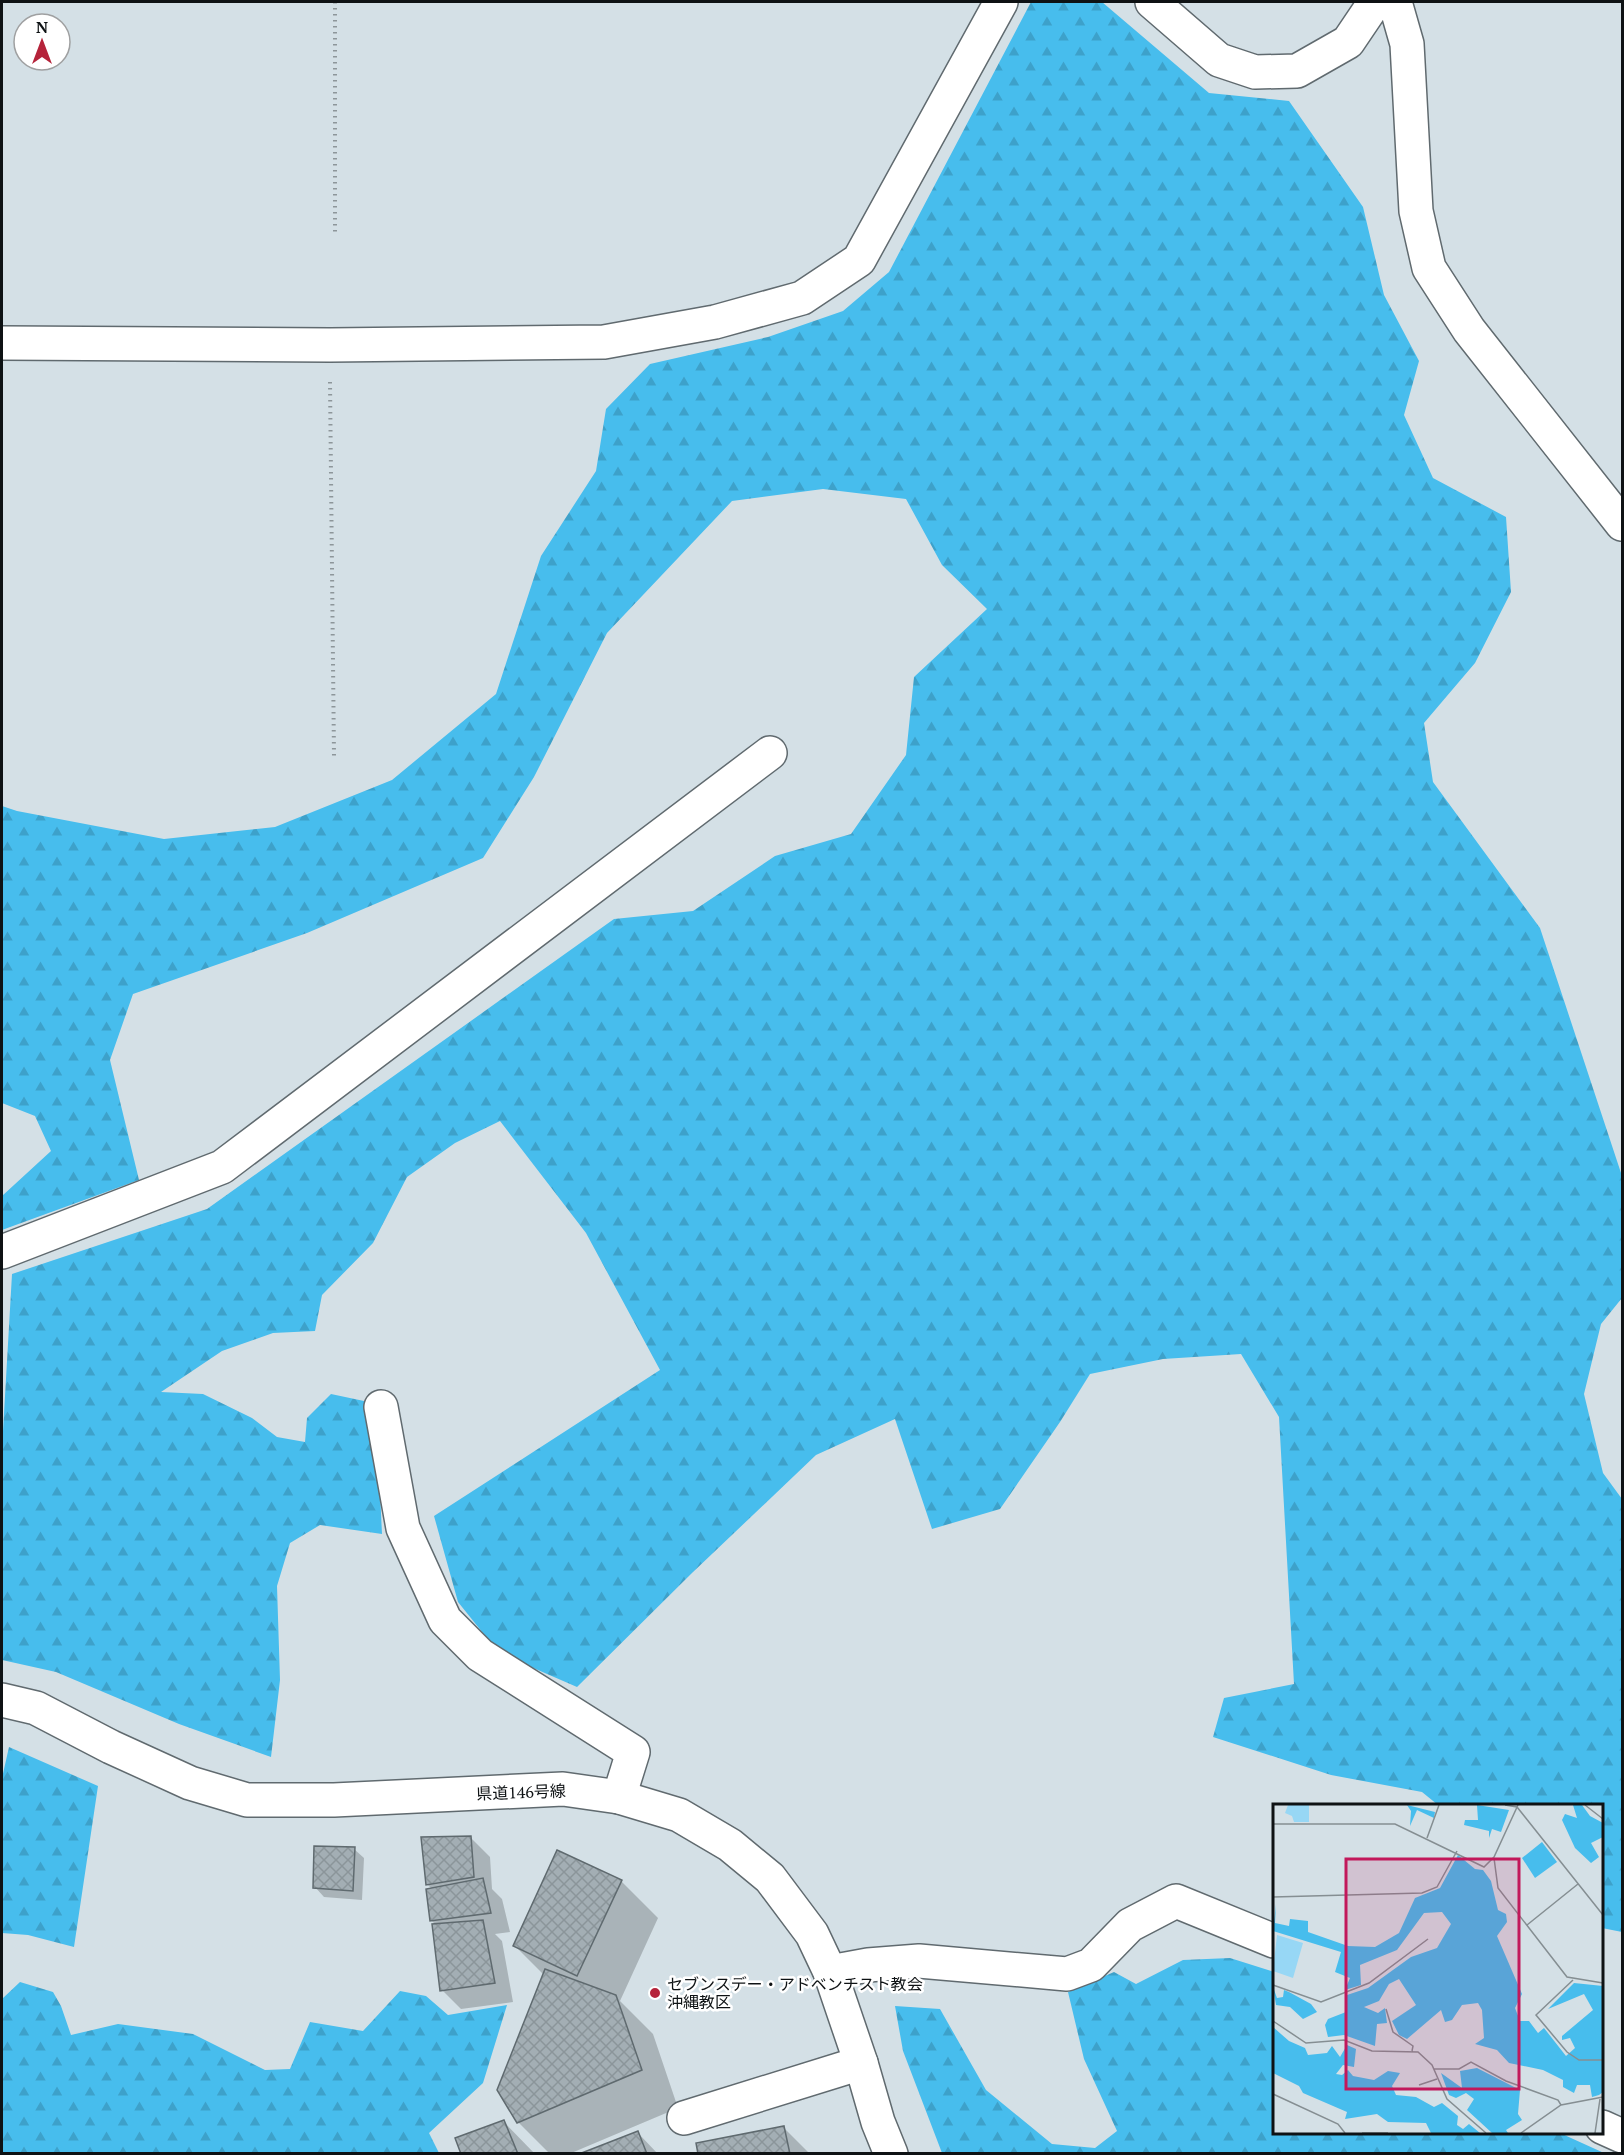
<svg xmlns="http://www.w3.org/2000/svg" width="1624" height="2155" font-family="'PT Serif','Noto Sans JP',serif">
<defs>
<pattern id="forest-firs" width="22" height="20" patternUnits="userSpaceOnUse" patternTransform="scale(1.5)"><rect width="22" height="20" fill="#47bded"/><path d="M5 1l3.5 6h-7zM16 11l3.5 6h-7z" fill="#3da1ca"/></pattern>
<pattern id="building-cross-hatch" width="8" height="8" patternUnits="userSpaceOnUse" patternTransform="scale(1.5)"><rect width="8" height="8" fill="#a3aeb4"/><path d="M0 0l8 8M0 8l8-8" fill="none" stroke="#8b959a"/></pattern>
</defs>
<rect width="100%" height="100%" fill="#d4e0e6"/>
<path fill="url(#forest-firs)" d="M1031,2H1102L1209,93L1289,101L1363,207L1384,295L1419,361L1404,415L1433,478L1506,517L1511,592L1475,663L1424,723L1433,782L1540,928L1622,1176V1298L1601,1324L1584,1394L1603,1473L1622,1499V1932L1602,1928V1806L1438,1805L1422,1792L1331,1775L1213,1737L1224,1698L1294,1684L1279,1417L1241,1354L1163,1359L1090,1374L1060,1422L1000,1509L932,1529L895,1419L816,1455L692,1573L577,1687L499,1653L458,1602L434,1516L660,1370L586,1233L500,1121L455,1143L407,1177L373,1243L322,1295L315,1331L273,1333L222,1351L161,1392L203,1394L252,1418L277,1437L305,1442L307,1418L331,1394L364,1401L379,1471L382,1534L320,1525L290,1543L277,1586L280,1680L271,1757L179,1724L56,1672L2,1660V1432L3,1431L12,1274L207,1209L614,919L693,911L775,856L851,834L906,755L914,677L987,609L942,565L906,499L823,489L732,501L607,633L534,777L483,858L307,933L133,994L110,1060L139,1180L2,1230V1196L51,1151L35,1116L2,1103V806L17,811L164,839L275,827L392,780L496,694L541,556L596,471L606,409L650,364L768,337L843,311L889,272Z
M9,1747L98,1786L74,1947L28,1935L2,1933V1778Z
M1230,1958L1274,1972V2132L1560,2133L1604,2153H942L903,2051L895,2006L940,2009L986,2090L1052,2144L1095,2148L1117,2131L1084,2059L1068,1992L1114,1972L1136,1984L1183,1960Z
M20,1982L53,1992L61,2006L71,2035L118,2024L193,2034L265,2070L290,2069L310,2022L363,2031L400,1991L426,1996L448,2015L507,2005L483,2083L429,2133L439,2153H2V1999Z"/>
<path fill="#0003" d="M471,1838L490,1857L492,1889L502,1899L510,1932L495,1934L502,1941L513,2002L461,2009L442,1990L436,1925L431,1920L432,1889L427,1884Z
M354,1849L364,1858L362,1900L324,1897L315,1887Z
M621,1881L658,1918L620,2001L653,2034L678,2108L569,2154H550L518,2122L544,1975L515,1946Z
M504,2122L535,2154H462Z
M784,2128L810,2154H700Z
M638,2133L658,2154H583Z"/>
<path fill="url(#building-cross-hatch)" stroke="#5f6a6f" stroke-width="1.5" d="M471,1836L474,1877L426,1885L421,1837Z
M314,1846L355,1847L353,1891L313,1888Z
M557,1850L622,1880L577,1976L513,1946Z
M483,1878L491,1913L430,1921L426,1889Z
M483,1920L495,1983L440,1991L432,1924Z
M545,1969L616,1995L642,2070L517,2123L497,2090Z
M504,2120L518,2154H461L455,2138Z
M784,2126L790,2154H698L696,2143Z
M638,2131L647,2154H579Z"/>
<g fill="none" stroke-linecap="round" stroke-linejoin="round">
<defs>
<path id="minor" d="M1152,2L1219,60L1255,72L1297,71L1348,42L1375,2
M1395,2L1407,44L1416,211L1429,268L1469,330L1622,524
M2,343L330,345L604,342L715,322L802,298L859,260L1001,2
M2,1252L222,1167L770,753
M381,1407L403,1528L445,1620L480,1655L633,1752L619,1797
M830,1972L868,1965L919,1961L1067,1974L1091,1965L1130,1925L1176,1901L1274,1941
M684,2118L861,2063
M1602,2127L1622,2136"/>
<path id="major" d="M2,1700L36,1708L111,1747L190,1783L247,1800H334L563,1789L619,1797L679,1815L730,1845L770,1878L812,1934L830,1972L861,2063L878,2122L891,2154"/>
</defs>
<use href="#minor" stroke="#606a6f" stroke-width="36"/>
<use href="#major" stroke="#606a6f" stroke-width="36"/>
<path stroke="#8d969a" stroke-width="4" stroke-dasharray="1.5 4.5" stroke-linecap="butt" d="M335,2V232
M330,382L334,756"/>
<use href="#minor" stroke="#fff" stroke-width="33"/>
<use href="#major" stroke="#fff" stroke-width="33"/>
</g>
<circle fill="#b5233a" stroke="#fff" stroke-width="2" cx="655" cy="1993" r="6"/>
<g text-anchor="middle" stroke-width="5" stroke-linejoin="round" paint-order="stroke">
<g font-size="16" fill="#0e1214" stroke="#fff">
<text transform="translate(521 1792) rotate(-2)" y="6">県道146号線</text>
</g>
<g font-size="16" fill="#0e1214" stroke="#fff" text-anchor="start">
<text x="667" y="1990">セブンスデー・アドベンチスト教会<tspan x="667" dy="18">沖縄教区</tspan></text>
</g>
</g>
<g transform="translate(1273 1804)">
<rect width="330" height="330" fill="#d4e0e6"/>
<path d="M15,1H36V18H21L19,12L12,9ZM4,131L30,139L20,174L0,167Z" fill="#97d7f5"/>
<path d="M134,1L162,8L161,14L144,6L137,22L138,7ZM204,1L236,6L228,28L219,25L216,34V27L191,21L192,16H205ZM300,1H309L317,12L330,19V33L318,39L326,53L318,59L302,44L289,16L292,10L304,14ZM269,38L284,58L262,74L249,54ZM185,51L202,65L210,66L218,77L225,106L233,110L234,118L224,132L249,190L242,204L247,217H256L265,229L271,224L293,252L302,244L297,234L289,236V232L320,206L311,190L275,205L301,179L330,182V288L326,291L319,293L317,281H304L301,289L290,283V276L270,266L236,259L224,246L202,240L211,234L209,206L205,199L189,201L179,216L172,218L168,206L134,235L126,231L119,217L143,201L126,175L116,180L106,197L91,203L105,209L112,204L114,219L104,220L102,242L71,231L55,233L52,221L55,215L73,208L74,191L95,184L138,153L164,144L178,120L169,108L151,109L124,146L87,161L88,181L72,186L77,174L62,168L68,148L0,127L3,100L2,119L16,122L17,115L35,117V128L75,142L102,143L126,129L142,94L167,84ZM0,183L4,194L10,193L11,186L16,188L38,200L44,208L30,215L17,203L3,201ZM0,223L16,237L32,244L35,251L54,249L59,242L67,253L74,241L83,245L81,263L70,261L63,270L69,271L75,266L80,272L101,276L115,267L127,269L119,282L123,291L143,293L161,303L169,299L185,312L184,321L190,325L196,320L207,329H158L153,319L115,318L104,310L72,315L74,308L30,289L26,282L0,269ZM204,264L247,286L245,310L249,316L233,326L235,329H219L194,306L201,295L193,289L183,294L176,291L168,269L189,284L187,267Z" fill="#47bded"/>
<path fill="none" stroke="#858e92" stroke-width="1.5" d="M232,1L244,3L330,111M312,1L330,15M0,20H122L211,63L221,53L245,1M154,34L166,1M221,54L225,84L294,173L330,179M0,93L149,89L164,83L184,47M254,121L305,80M300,176L263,211L294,248L306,256H330M0,181L48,198L96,179L155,135M113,205L120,228L140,242L139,247M0,217L33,239L71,236L99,247L145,248L159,261L174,295L213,329M161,265H186L198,258L233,277L285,296L288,301M146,281L164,275M0,290L65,320L72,329M89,329H115M248,329L288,301L330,293M322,329L327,295"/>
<path fill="#c2185b" fill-opacity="0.15" stroke="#c2185b" stroke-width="3" d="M73,55H246V285H73Z"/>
<rect width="330" height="330" fill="none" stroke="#0e1214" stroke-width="3"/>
</g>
<rect width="1624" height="2155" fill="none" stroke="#0e1214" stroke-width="6"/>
<g transform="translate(42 42)"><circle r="28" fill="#ffffff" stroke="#9fa0a1" stroke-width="1.5"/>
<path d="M0-4.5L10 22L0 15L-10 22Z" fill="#b5233a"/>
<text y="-9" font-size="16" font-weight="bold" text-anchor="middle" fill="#0e1214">N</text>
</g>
</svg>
